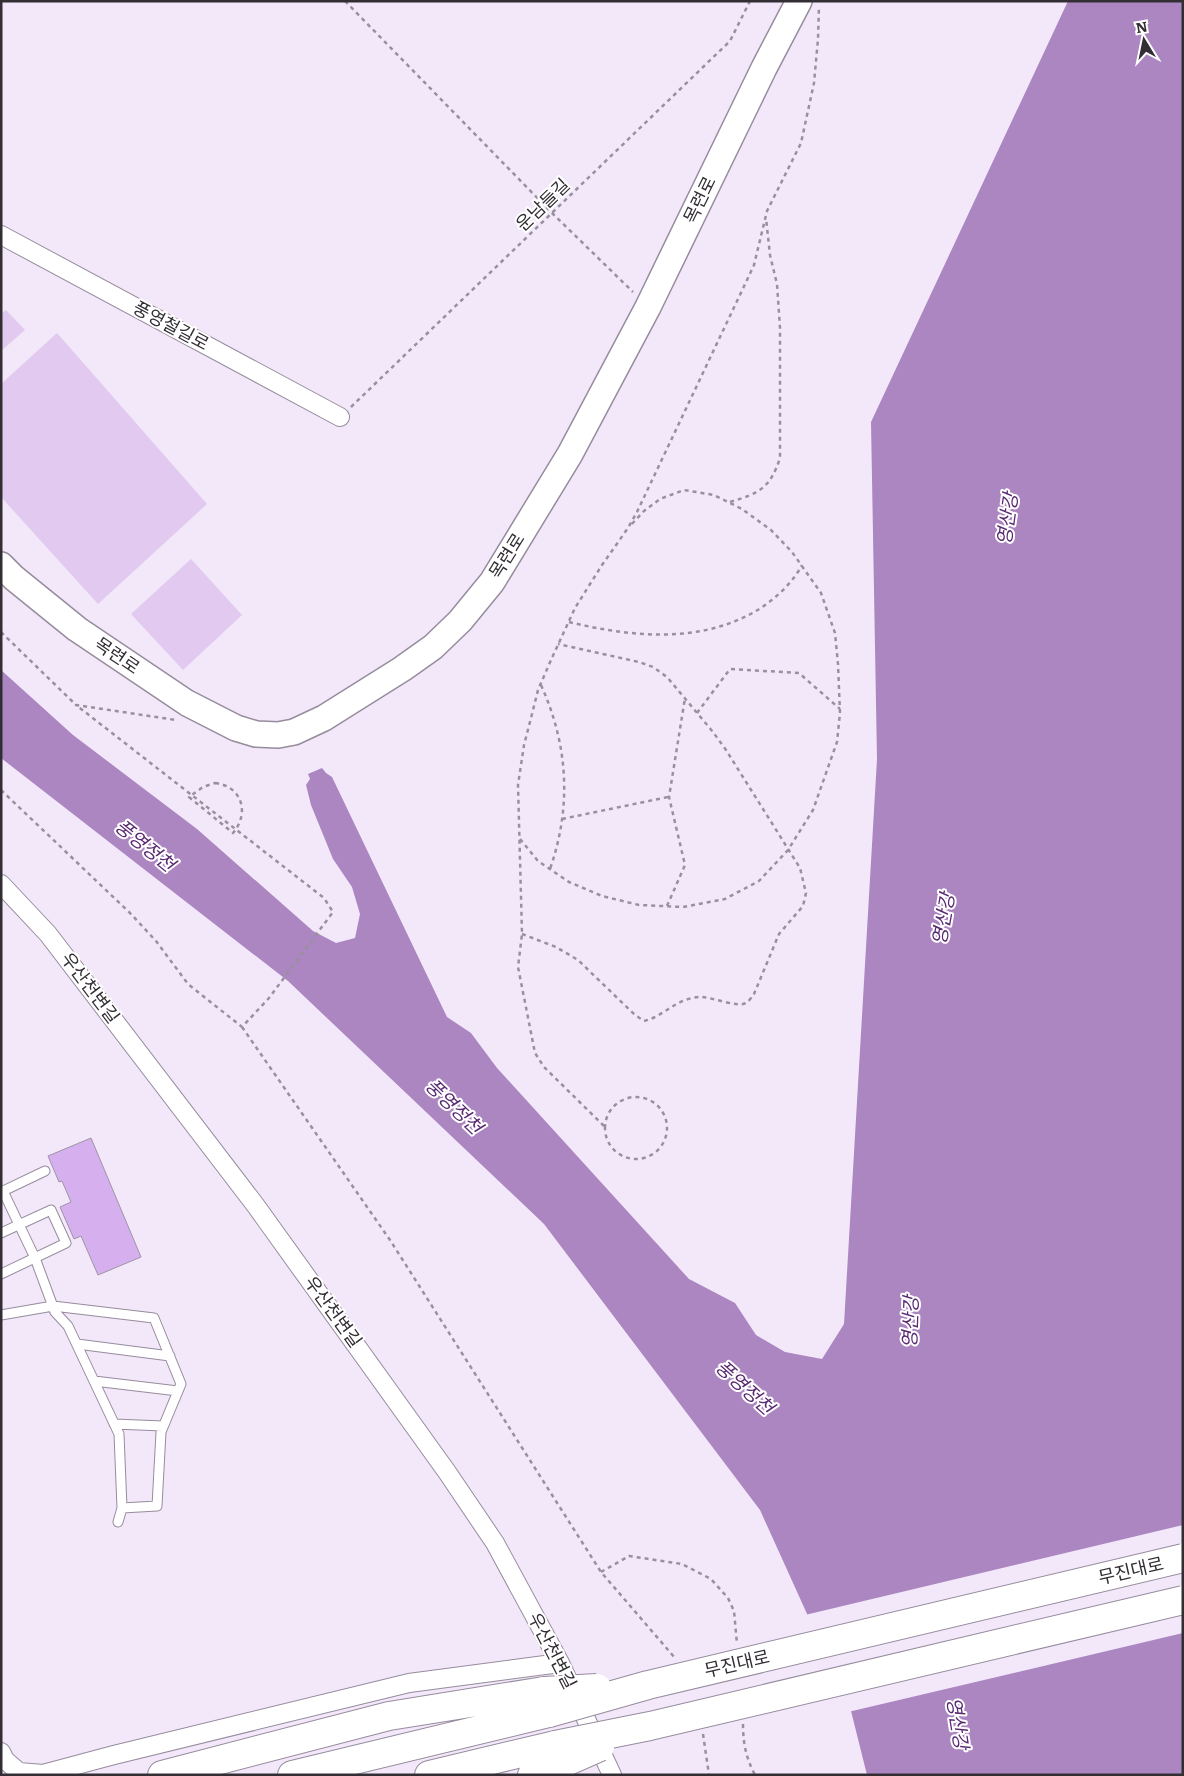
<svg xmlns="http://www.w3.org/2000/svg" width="1184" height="1776" font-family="Literata,'Noto Sans KR',serif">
<rect width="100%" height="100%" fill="#f3e8fa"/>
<path fill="#e1c9f0" d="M6,310L25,330L1,351V314Z
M57,333L207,504L98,604L1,497V384Z
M191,559L242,615L183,670L131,614Z"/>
<path fill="#ab86c1" d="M1068,1H1183V1775H867L851,1711L760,1510L544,1224L288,981L1,758V670L73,735L197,829L313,931L336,943L355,938L360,914L352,887L333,859L311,805L306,785L310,779L308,774L322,768L326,773L332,777L447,1017L471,1033L497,1068L689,1279L735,1303L756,1335L785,1352L822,1359L844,1324L877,759L871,422Z"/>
<path fill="#f3e8fa" d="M1183,1525V1633L848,1712L805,1615Z"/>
<path fill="#d6b0ee" stroke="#9e94a5" d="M91,1138L141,1257L98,1275L81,1236L74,1239L60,1207L71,1202L62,1181L59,1182L48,1156Z"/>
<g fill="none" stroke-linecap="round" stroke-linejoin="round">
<defs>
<path id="lane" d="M3,1191L35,1258L55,1312L68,1326L119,1434L122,1508L118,1522
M1,1192L45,1171
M1,1233L51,1210L66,1243L1,1274
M1,1315L53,1306L154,1318L181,1384L161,1432L157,1506L122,1508
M77,1344L170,1356
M94,1381L178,1391
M114,1424L163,1426"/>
<path id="street" d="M1,235L340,417
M1,884L48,934L256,1206L447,1472L495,1543L560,1663L612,1775
M1,1752L5,1760L19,1772L43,1774L114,1755L409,1683L560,1663"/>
<path id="secondary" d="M1,565L14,578L77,629L187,703L236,728L256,734L278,735L294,732L324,718L402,669L433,647L460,621L492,582L570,454L648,307L764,68L799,1"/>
<path id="highway" d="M162,1775L389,1716L544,1691
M292,1775L549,1713
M429,1775L555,1745
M532,1775L559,1765"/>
</defs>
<use href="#lane" stroke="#968c9d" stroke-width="11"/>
<use href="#street" stroke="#968c9d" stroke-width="20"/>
<use href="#secondary" stroke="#968c9d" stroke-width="28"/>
<use href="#highway" stroke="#968c9d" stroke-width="30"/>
<path stroke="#98919d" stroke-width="2.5" stroke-dasharray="4 4" stroke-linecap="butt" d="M345,1L552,213L633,292
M351,407L730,41L750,1
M730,502C760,493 770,488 780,458V328L777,284L770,255L766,218
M569,622C631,637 699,644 756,611C774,600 792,584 802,565
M1,632L76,705
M541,685C568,745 572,806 550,869
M697,713L730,669L799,673L840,709
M215,783C242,786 250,813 233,833L189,797L203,787Z
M1,790L130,913L156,941L188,984L242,1027L269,998L333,912L324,898L76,705L176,720
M562,819L668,797
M520,839L538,861L569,882L602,896L639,905L683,907L725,899L759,881L788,850L813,810L837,742L840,713L838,664L835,633L821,593L792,552L771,530L742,509L714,495L684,490L660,499L644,511L630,526
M667,906L685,865L669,797L685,698
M522,934L556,947L578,960L635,1015L644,1021C665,1016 676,998 700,997C713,997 737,1008 746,1003C749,1001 752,997 754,994L779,934L803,906L806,893L800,868L726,750L713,732L667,677L653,667L639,662L558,644
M242,1027L390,1240L601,1572L675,1658
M605 1128a31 31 0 1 1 62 0a31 31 0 1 1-62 0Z
M604,1126L544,1067L535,1053L518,967L522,934L518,785L524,745L532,714L538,690L551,660L575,608L602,565L628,528L637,512L747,280L754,265L767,211L801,143L814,83L818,39L819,6
M601,1572L629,1556L682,1564L711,1579L728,1598L734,1611L737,1644
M743,1724C743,1743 746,1758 755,1775
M703,1734L709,1775"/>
<use href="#lane" stroke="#fff" stroke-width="9"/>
<use href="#street" stroke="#fff" stroke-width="18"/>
<use href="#secondary" stroke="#fff" stroke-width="25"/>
<use href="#highway" stroke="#fff" stroke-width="28"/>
<defs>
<path id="highway-bridge" d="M544,1691L597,1688
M549,1713L648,1685L1183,1558
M555,1745L650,1726L1183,1600
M559,1765L600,1747"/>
</defs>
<use href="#highway-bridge" stroke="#968c9d" stroke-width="30" stroke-linecap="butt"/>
<use href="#highway-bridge" stroke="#fff" stroke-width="28"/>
</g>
<g text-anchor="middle" stroke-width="4" stroke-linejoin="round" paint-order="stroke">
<g font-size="18" fill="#322e34" stroke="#fff">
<text transform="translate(700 200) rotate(-64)" y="6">목련로</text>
<text transform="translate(543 205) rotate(-44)" y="6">운남들길</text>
<text transform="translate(171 326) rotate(28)" y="6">풍영철길로</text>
<text transform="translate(507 556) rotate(-58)" y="6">목련로</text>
<text transform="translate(117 656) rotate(34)" y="6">목련로</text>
<text transform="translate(90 988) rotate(53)" y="6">우산천변길</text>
<text transform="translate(333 1312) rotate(54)" y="6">우산천변길</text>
<text transform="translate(1131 1571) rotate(-13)" y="6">무진대로</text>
<text transform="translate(552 1651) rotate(63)" y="6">우산천변길</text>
<text transform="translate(737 1664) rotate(-13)" y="6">무진대로</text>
</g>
<g font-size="19" font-style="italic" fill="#592a72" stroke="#fff">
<text transform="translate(1007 519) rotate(-82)" y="7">영산강</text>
<text transform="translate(145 845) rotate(39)" y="7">풍영정천</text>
<text transform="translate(943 919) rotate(-80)" y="7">영산강</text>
<text transform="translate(454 1106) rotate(44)" y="7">풍영정천</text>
<text transform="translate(910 1322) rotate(-88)" y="7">영산강</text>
<text transform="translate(745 1387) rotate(42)" y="7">풍영정천</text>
<text transform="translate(958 1723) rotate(81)" y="7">영산강</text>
</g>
</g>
<rect width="1184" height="1776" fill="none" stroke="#322e34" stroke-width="5"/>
<g transform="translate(1144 40) rotate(350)" stroke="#ffffff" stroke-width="4" paint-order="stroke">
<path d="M0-4L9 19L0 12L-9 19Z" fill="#322e34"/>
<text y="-8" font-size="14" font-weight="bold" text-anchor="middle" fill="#322e34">N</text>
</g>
</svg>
